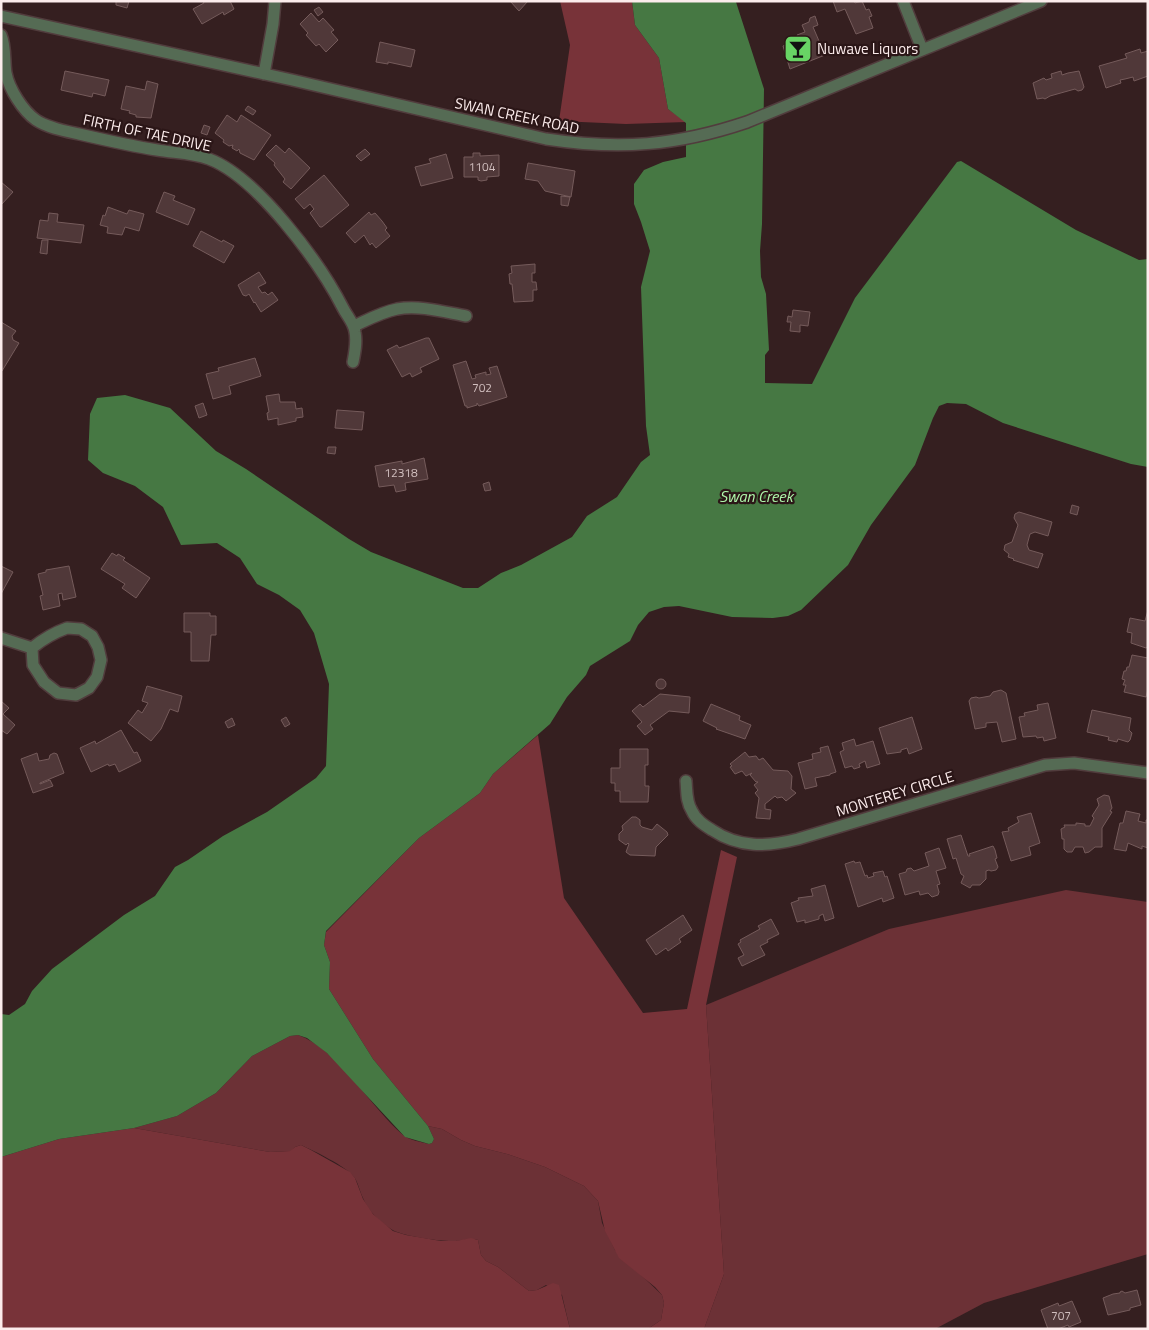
<svg xmlns="http://www.w3.org/2000/svg" width="1149" height="1330" font-family="'Titillium Web',sans-serif">
<rect width="100%" height="100%" fill="#351f20"/>
<path fill="#6c3136" d="M1066,890L1148,902V1254L984,1303L935,1329H704L724,1274L706,1005L889,929Z
M298,1035C337,1048 371,1108 403,1135C409,1140 421,1142 429,1144L432,1143L434,1139L428,1126L442,1129L461,1140L475,1146L507,1154L545,1167L584,1186L598,1201L602,1223L615,1250L662,1295L664,1303L661,1320L648,1329H570L562,1295L546,1285L537,1290L529,1291L498,1267L486,1261L481,1255L478,1240C470,1237 464,1241 455,1241C443,1242 401,1236 391,1229C380,1222 368,1211 363,1198C360,1192 358,1182 354,1177C346,1166 314,1151 301,1145L295,1147L291,1151L270,1152L134,1128L177,1116L216,1093L252,1056L290,1036Z"/>
<path fill="#783339" d="M560,1H632L635,25L659,58L668,109L686,122L626,124L559,121L570,45Z
M538,735L564,898L643,1013L687,1009L721,850L737,857L706,1005L724,1274L704,1329H648L661,1320L664,1303L662,1295L655,1287L619,1258L605,1231L598,1201L584,1186L545,1167L507,1154L475,1146L461,1140L442,1129L428,1126L373,1059L329,989L330,962L324,945L326,932L419,838L480,793L493,774Z
M134,1128L270,1152L290,1151L295,1147L301,1145L311,1150L350,1172L355,1178L363,1199L373,1214L393,1231L406,1235L441,1241H456L471,1238L478,1240L481,1255L486,1261L498,1267L529,1291L537,1290L553,1283L559,1285L570,1329H1V1157L59,1139Z"/>
<path fill="#467843" d="M632,1L736,2L764,89L762,224L760,251L761,277L766,294L769,350L765,355V383L812,384L855,298L957,162L961,161L1076,230L1139,260L1148,259V467L1131,464L1003,423L966,404L947,403L939,406L933,418L915,465L871,525L848,565L801,610L788,616L773,618L732,617L679,606L664,607L649,612L638,625L630,641L590,666L586,675L567,697L550,724L493,774L480,793L419,838L326,931L324,945L330,962L329,989L373,1059L428,1126L434,1139L432,1143L429,1144L405,1137L327,1053L307,1038L298,1035L290,1036L252,1056L216,1093L177,1116L134,1128L59,1139L1,1157V1014L9,1015L25,1004L32,991L52,969L124,915L155,896L175,867L188,860L223,836L267,812L316,778L326,766L329,684L314,633L300,610L279,595L257,584L240,558L217,543L181,545L163,507L135,486L103,473L88,460L90,414L97,398L125,395L170,408L216,451L246,469L349,539L371,552L463,588H478L501,573L521,565L572,537L587,516L617,497L641,462L650,455L646,426L641,287L650,251L641,222L634,204V184L644,170L663,162L686,157V123L668,109L659,58L635,25Z"/>
<path fill="#503839" stroke="#755b5b" d="M116,1H129L127,8L116,5Z
M203,1H230L234,9L224,15L223,12L202,24L193,9L204,3Z
M510,1H528L519,11Z
M833,1H854L855,3L862,1L866,10L869,9L872,16L869,17L873,28L856,34L845,9L837,12Z
M319,7L323,12L318,16L314,10Z
M311,13L319,22L323,18L334,30L331,32L338,40L326,52L319,44L316,46L306,35L308,33L300,24Z
M815,16L818,25L813,27L825,55L790,69L783,46L799,39L797,35L805,32L802,25L809,22L810,18Z
M380,42L415,50L411,67L388,62V64L376,62Z
M1140,49L1141,53L1148,51V76L1134,81L1133,77L1125,79L1120,80L1121,83L1106,88L1099,66L1127,58L1125,54Z
M65,71L109,80L105,96L93,93L92,97L61,90Z
M1061,71L1062,75L1068,73L1079,71L1084,87L1082,90L1078,91L1075,89L1050,96L1045,99L1043,98L1037,99L1033,83L1044,78L1046,80L1052,78L1051,74Z
M147,81L158,84L151,118L136,117V115L129,113L130,111L121,109L126,86L145,90Z
M248,106L256,111L253,115L245,110Z
M227,115L237,122L241,115L271,135L254,160L240,153L239,149L237,151L232,148L233,145L229,146L223,142L224,140L215,133Z
M204,125L210,127L207,135L201,133Z
M276,145L285,153L289,148L310,168L291,189L283,182L285,179L274,165L275,163L266,155Z
M365,149L370,154L361,161L356,156Z
M473,153H480V156L499,155V176L487,177V180L481,181L478,180V177H464V157H473Z
M446,154L453,178L421,186L415,167L431,163L429,159Z
M528,163L575,171L571,197L545,191L538,181L525,179Z
M324,175L349,205L322,227H320L310,213L314,209L310,204L304,209L295,199Z
M1,182L13,192L1,205Z
M164,192L175,196L173,200L195,209L188,225L156,212Z
M561,196L570,197L568,206L561,205Z
M108,207L127,214L129,210L144,214L139,231L125,227L122,235L107,233L108,227L100,225L103,215L105,216Z
M369,212L371,215L375,213L382,221L387,228L385,230L390,236L376,248L372,243L370,245L364,235L355,243L346,233Z
M49,213L58,214L57,222L84,225L81,243L37,238L40,220L48,221Z
M201,231L222,242L223,240L234,246L224,263L193,246Z
M42,240H48L47,254L40,253Z
M535,264V273H532V282H536L537,290H533V301L514,302L512,284H510L509,274L512,273L511,266Z
M259,272L266,283L258,287L262,293L265,292L268,295L272,292L278,300L261,312L255,302L254,303L249,294L246,296L243,295L238,285Z
M793,310L810,312L808,326L800,325V332L790,331L791,322H787L788,316L792,317Z
M1,322L16,331L12,336L13,340L19,343L2,371Z
M426,338H429L439,359L420,368L422,372L412,377L410,373L402,377L387,350L397,345L399,348Z
M255,358L261,376L229,386L231,394L213,399L206,374L219,371L218,368Z
M466,361L472,379L476,378L475,375L486,372V375L491,374L489,368L497,366L507,397L479,406L477,403V405L467,408V406H465L453,365Z
M279,394L280,402H295L296,409L302,408L303,417L296,418V421L278,425V418L268,420L267,413L269,412L266,396Z
M203,403L207,415L199,418L195,406Z
M337,410L364,412L362,430L335,428Z
M328,447H336L335,454L327,453Z
M424,458L428,479L405,483L406,490L396,492L394,485L379,487L375,466L402,461V464Z
M489,482L491,490L485,491L483,484Z
M1072,505L1079,507L1077,515L1070,513Z
M1019,512L1052,522L1048,536L1035,532L1030,534L1027,545L1029,550L1043,554L1038,568L1013,560L1014,559L1008,557L1009,554L1004,550L1005,545L1012,542L1018,525L1014,518L1015,514Z
M112,553L117,556L118,554L125,558L123,560L150,578L136,598L122,588L125,584L101,569Z
M1,566L13,572L1,594Z
M69,566L76,597L63,600L62,593L58,594L60,606L43,610L40,596L43,595L38,574L46,572V570Z
M1148,610V647L1146,648L1131,643L1132,633L1127,632L1130,618L1145,621Z
M184,613H210V616H216V635H211L209,661H191V632H184Z
M1132,655L1148,658V689L1146,697L1124,692L1126,685H1123L1125,680L1122,679L1124,671H1126L1127,667H1129Z
M656 684a5 5 0 1 1 10 0a5 5 0 1 1-10 0Z
M147,686L182,696L178,712L170,709L161,729L151,741L128,723L138,710L142,713L148,703L142,701Z
M1001,690L1006,693L1016,739L1002,742L997,722L986,723V727L975,729L969,701L971,698L976,697L979,698L990,696L993,692Z
M660,694L690,697L689,713L669,711L650,725L653,729L645,735L637,726L642,722L632,711L640,704L643,707Z
M1,701L9,708L3,714L15,725L7,734L1,730Z
M1048,703L1056,738L1044,741L1043,737L1037,738L1036,736L1023,737L1019,717L1025,716L1024,713L1038,710L1037,705Z
M711,704L740,716L739,720L751,725L745,739L716,729L717,728L703,721Z
M1092,710L1131,718L1129,730L1132,733L1130,740L1128,742L1118,739L1117,742L1108,740L1109,737L1087,732Z
M286,717L290,724L285,727L281,720Z
M912,717L922,749L909,754L907,748L901,750V752L887,754L879,728Z
M232,718L235,725L228,728L225,722Z
M121,730L134,753L137,752L141,761L119,772L115,764L109,766L108,764L91,772L80,748L95,741L96,744Z
M854,739L856,746L873,741L880,764L867,768L865,761L859,764L860,767L854,769L852,766L845,768L840,752L844,750L842,743Z
M828,746L836,772L830,774V775L815,778L817,786L805,789L798,763L813,759L812,754L821,752L820,748Z
M620,749H648V765H645V786H649L648,802H620V791H615V783H611V768H620Z
M745,752L749,757L756,756L759,760L763,758L773,770L788,771L792,776L791,789L796,793L786,801L782,797L777,798L775,796L765,804V809L771,810L770,819L756,818L759,798L755,793L758,790L754,785L758,782H756L750,775L752,773L746,776L742,771L735,774L730,767L732,766L730,764Z
M37,753L39,761L49,759L50,755L54,753L57,754L64,773L40,783V784L50,780L53,786L33,793L21,759Z
M1104,795L1109,796L1112,808L1110,811L1112,812L1102,828V847H1095L1089,852L1085,853L1083,847H1075L1072,852H1067L1064,849V839H1062L1061,829L1065,827L1064,825H1076V823L1085,824V826H1090L1094,818L1092,816L1099,805L1097,799Z
M1126,811L1140,814L1138,821L1146,823V820H1148V848L1142,846V849L1128,843L1126,851L1114,849L1120,823H1123Z
M1031,813L1040,843L1029,847L1031,855L1011,861L1002,832L1009,831L1008,828L1019,822L1017,817Z
M632,817H636L640,820V825L642,827L652,830L657,824L667,832L668,835L656,847L655,856L630,855L626,852L629,844L628,843L626,845L619,840V834L623,830L622,826Z
M961,835L968,856H970L969,854L993,846L995,850L997,858L995,859L998,867L996,870L991,871L989,870L986,871V879L980,885H972L970,888L961,883L964,876L961,874L956,858L953,859L947,839Z
M939,848L946,868L936,871L940,884L937,885L939,892L938,895L932,897L928,893L920,895L919,891L905,895L899,874L906,872L907,869L911,868L914,871L929,866L925,853Z
M854,861L855,863L860,862L865,876L867,875L868,878L874,876L873,873L883,871L885,877L887,876L894,898L883,902L882,898L858,907L845,864Z
M825,885L834,918L825,921L823,914L819,916V919L805,923V920L797,922L791,903L799,900L798,898L813,896L811,889Z
M683,915L692,930L679,939L681,942L668,951L666,948L656,955L646,940Z
M771,919L779,934L767,940L768,942L760,946L765,955L742,966L738,958L744,955L738,944L741,942L740,940L760,929L758,926Z
M1137,1290L1141,1305L1130,1308V1310L1108,1315L1103,1298L1113,1294L1120,1293V1292L1122,1291L1125,1293Z
M1072,1301L1081,1322L1069,1327L1068,1325L1058,1329H1048L1041,1310L1058,1303L1059,1306Z"/>
<g fill="none" stroke-linecap="round" stroke-linejoin="round">
<defs>
<path id="minor" d="M903,1L922,49
M1,16L292,80L546,139C619,150 676,146 747,122L1041,1
M1,35C6,47 4,61 6,73C9,89 23,111 36,120C48,128 65,131 79,134C105,140 131,146 157,150C174,153 192,153 209,159C257,177 320,263 343,308C347,316 354,323 355,332C357,342 355,352 353,362
M264,74L273,24L275,1
M354,326C367,320 382,312 397,309C420,305 444,312 466,316
M67,628L81,629L92,636L98,647L101,660L97,677L89,688L76,695L58,693L44,682L33,665L32,648C43,639 53,633 67,628Z
M1,638L32,648
M686,781C687,791 686,802 692,811C696,820 704,825 712,830C739,848 767,847 798,839L1045,765L1074,763L1148,773"/>
</defs>
<use href="#minor" stroke="#513c3d" stroke-width="14"/>
<use href="#minor" stroke="#556b54" stroke-width="11"/>
</g>
<defs>
<symbol id="bar-square" viewBox="-11 -11 22 22"><rect x="-9" y="-9" width="18" height="18" rx="4" fill="#68d465" stroke="#2b1617"/><path d="M-6-5H6L.8 .8V4.5H3.5V6h-7V4.5H-.8V.8Z" fill="#111"/></symbol>
</defs>
<g fill-rule="evenodd">
<use href="#bar-square" x="782" y="33" width="32" height="32"/>
</g>
<g text-anchor="middle" stroke-width="4.5" stroke-linejoin="round" paint-order="stroke">
<g font-size="12" fill="#d1bfbf">
<text x="482" y="171">1104</text>
<text x="482" y="392">702</text>
<text x="401" y="477">12318</text>
<text x="1061" y="1320">707</text>
</g>
<g font-size="15" fill="#fcecec" stroke="#2b1617" text-anchor="start">
<text x="817" y="54">Nuwave Liquors</text>
</g>
<g font-size="15" fill="#fcecec" stroke="#2b1617">
<text transform="translate(517 116) rotate(12)" y="5">SWAN CREEK ROAD</text>
<text transform="translate(147 133) rotate(12)" y="5">FIRTH OF TAE DRIVE</text>
<text transform="translate(895 794) rotate(-17)" y="5">MONTEREY CIRCLE</text>
</g>
<g font-size="16" font-style="italic" fill="#aff8ab" stroke="#2b1617">
<text x="756" y="502">Swan Creek</text>
</g>
</g>
<rect width="1149" height="1330" fill="none" stroke="#fcecec" stroke-width="5"/>
</svg>
